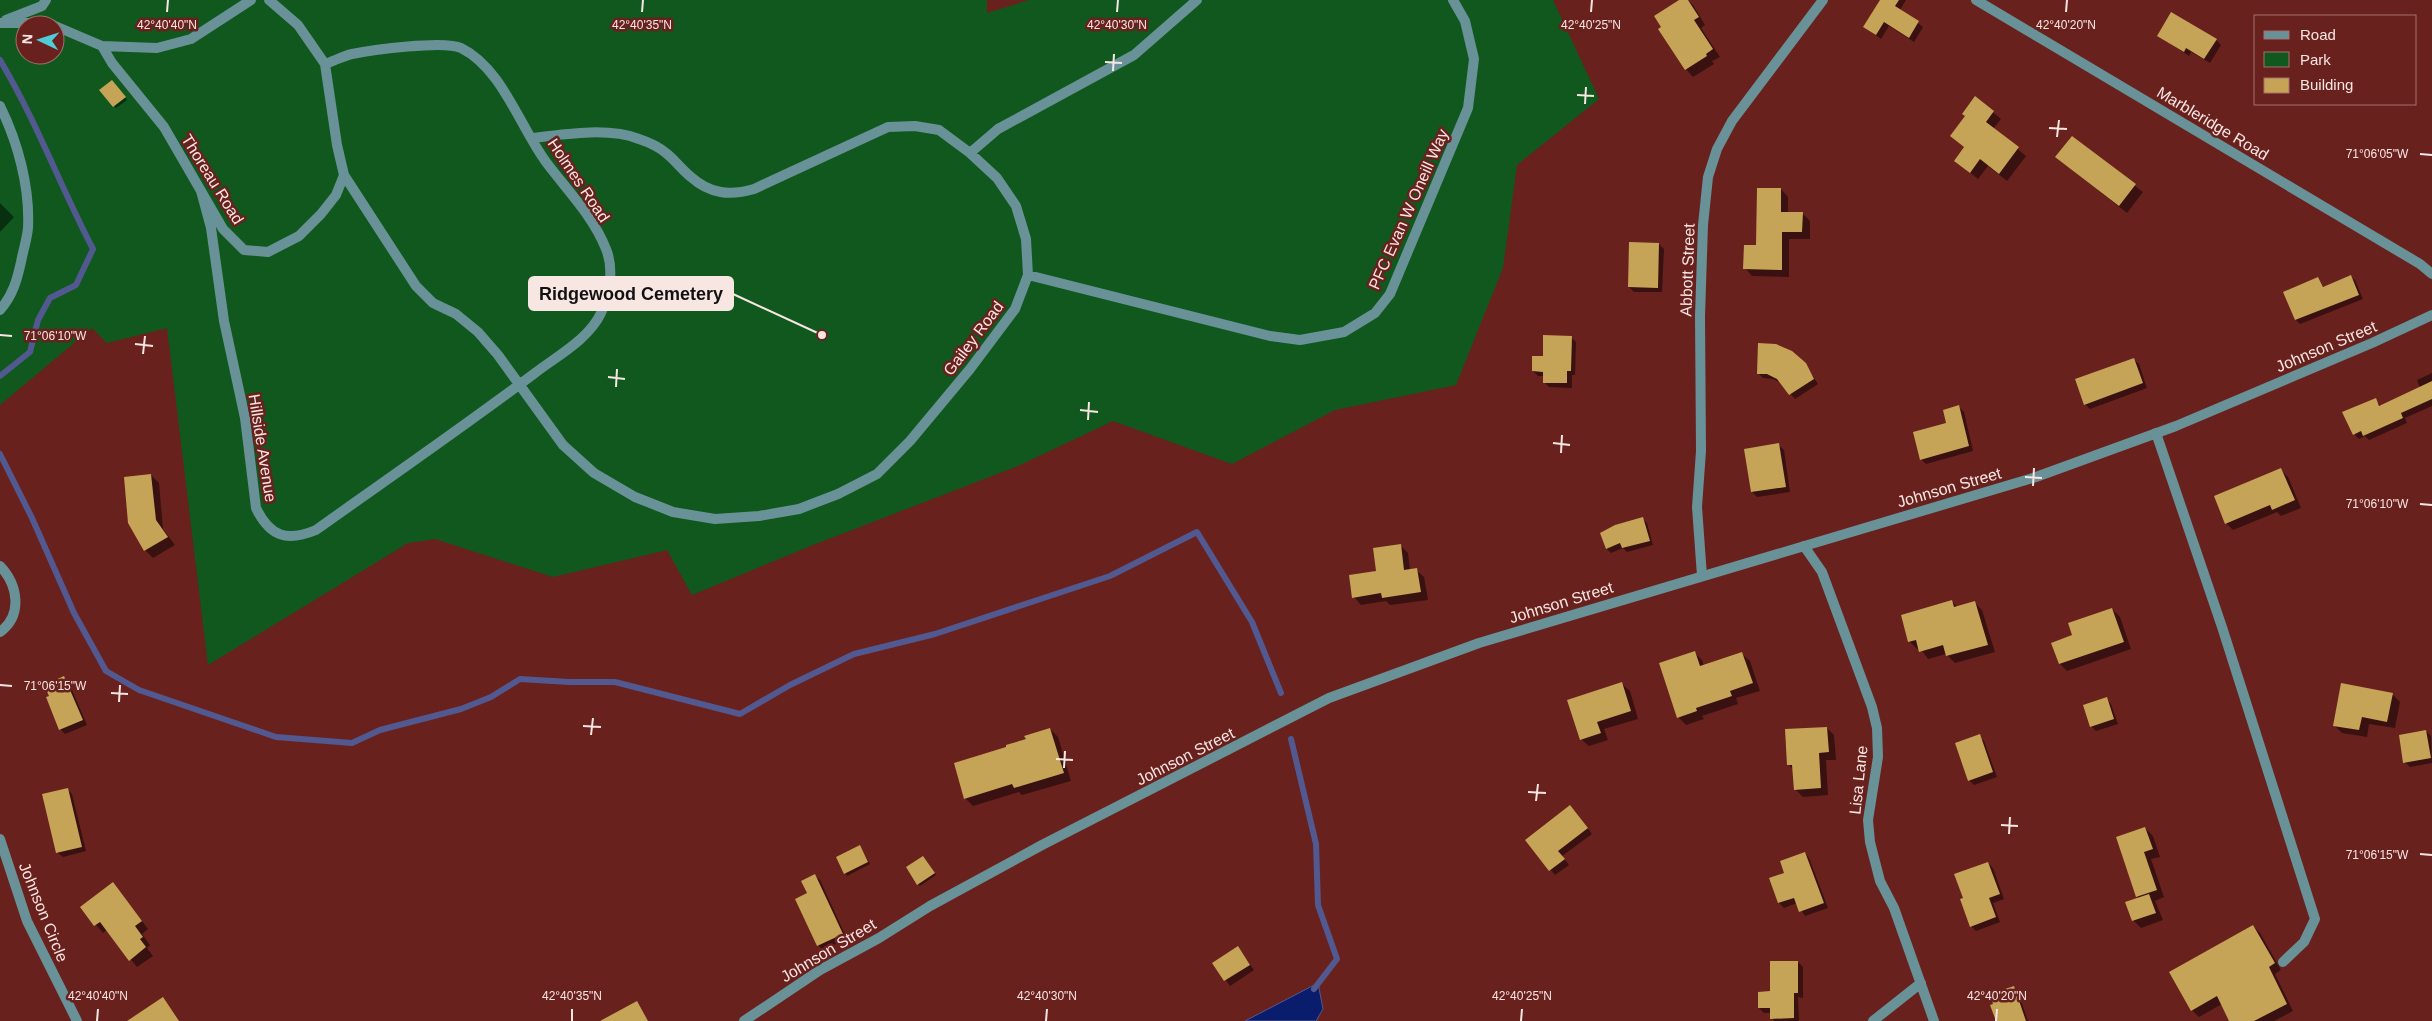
<svg xmlns="http://www.w3.org/2000/svg" width="2432" height="1021" font-family="Arial,sans-serif">
<rect width="100%" height="100%" fill="#69211e"/>
<path fill="#10581e" fill-rule="evenodd" d="M0,0H987V13L1029,0H1553L1599,99L1517,165L1503,268L1456,385L1335,410L1232,464L1113,421L1018,466L813,545L692,595L667,550L553,577L435,539L408,543L208,665L167,328L107,343L92,328L0,405ZM25,25H55V55H25Z"/>
<path fill="#0a1d6c" stroke="#515990" d="M1318,983L1323,1009L1316,1021H1245Z"/>
<path fill="#0007" d="M1681,0H1688L1693,5L1705,25L1701,28L1720,57L1712,61L1714,64L1693,77L1686,69Z
M1881,0H1906L1900,10L1923,27L1914,42L1889,26L1881,39L1864,26Z
M2158,35L2216,40L2221,45L2210,63L2191,52L2189,56Z
M114,83L127,100L116,108L101,90Z
M1976,98L2001,119L1993,129L2026,156L2007,181L1988,166L1978,179L1956,161L1965,148L1951,136L1966,117Z
M2072,138L2143,192L2127,213L2065,164Z
M1781,189L1788,197V213H1802L1810,221V239H1789V277L1752,276L1745,268L1758,246Z
M0,203L14,217L0,232Z
M1659,244L1664,249L1662,292H1634L1629,287Z
M2350,276L2355,280L2363,299L2300,324L2296,320L2318,279L2324,287Z
M1571,337L1576,342L1575,375H1572V388L1549,387L1544,382V376H1538L1533,371L1544,357Z
M2134,360L2139,364L2147,388L2090,409L2085,404Z
M1803,362L1818,384L1795,399L1781,383L1773,379L1763,378L1758,373Z
M2432,373V406L2405,418L2407,423L2369,440L2365,436L2359,439L2354,434L2375,400L2381,406L2420,388L2417,380Z
M1959,407L1964,412L1973,451L1926,464L1921,459Z
M1779,445L1784,450L1790,492L1757,497L1752,492Z
M2281,470L2288,477L2301,508L2281,516L2277,512L2233,530L2226,523Z
M151,475L159,483L163,529L175,545L153,558L145,550Z
M1643,519L1647,523L1653,545L1627,552L1623,548L1611,553L1607,549L1602,533Z
M1400,545L1408,553L1410,570H1416L1424,577L1428,600L1390,605L1386,601L1361,605L1354,597Z
M1952,602L1958,607L1975,603L1982,610L1995,652L1955,663L1946,654L1928,659L1920,648L1917,649L1910,642Z
M2112,609L2120,617L2131,649L2067,671L2060,664L2073,636Z
M1694,652L1702,660L1704,666L1742,654L1750,661L1760,691L1736,698L1738,704L1702,716L1704,719L1686,725L1678,717Z
M64,678L69,683L87,725L65,734L60,729Z
M1622,684L1630,691L1638,719L1604,729L1608,740L1589,746L1581,739Z
M2392,694L2400,702L2395,728L2369,724L2367,737L2342,733L2334,725Z
M2107,699L2111,704L2118,724L2096,731L2091,726Z
M1827,728L1834,735L1836,760H1826L1828,795L1803,797L1795,789L1794,770L1789,765Z
M1050,729L1058,737L1071,781L1022,795L1019,792L973,806L965,798L1008,748Z
M2426,731L2431,736L2432,763L2410,767L2405,762Z
M1979,736L1984,741L1997,777L1974,785L1969,780Z
M67,789L72,794L86,851L63,857L58,853Z
M1575,811L1592,834L1562,856L1569,865L1555,875L1526,840Z
M2145,828L2153,836L2160,857L2151,859L2164,897L2155,901L2163,920L2141,928L2133,920L2139,899L2137,897Z
M861,848L870,864L847,876L837,858Z
M1805,853L1809,858L1828,908L1805,916L1797,903L1784,908L1779,903L1771,879L1786,874Z
M925,859L936,875L920,886L918,884Z
M1988,863L1993,868L2004,899L1993,903L2000,922L1976,931L1971,926L1965,899Z
M815,876L820,880L847,939L823,950L818,945L797,899L809,894Z
M113,884L148,929L142,934L150,945L147,948L153,956L137,967L107,930L103,933L81,907Z
M2253,926L2260,933L2281,970L2275,974L2293,1011L2274,1021H2230L2222,1004L2199,1017L2192,1010Z
M1238,948L1254,970L1230,986L1214,963Z
M1798,962L1803,967V998L1798,997L1799,1021H1774L1772,1018V1013H1764L1759,1008Z
M2013,987L2018,992L2028,1021H1997Z
M637,1003L648,1021H603Z"/>
<g fill="none" stroke-linecap="round" stroke-linejoin="round">
<path stroke="#515990" stroke-width="6" d="M0,60C36,120 60,186 93,249L76,285L50,298L38,320L30,352L0,376
M0,454L32,518L74,613L106,671L139,690L276,737L352,743L380,730L461,709L491,697L520,679L569,682H615L740,714L790,685L854,654L935,634L1110,576L1197,532L1252,622L1281,693
M1291,739L1316,844L1318,905L1337,959L1314,989"/>
</g>
<path fill="#c5a457" d="M1679,0H1688L1699,17L1694,20L1713,49L1706,54L1707,56L1685,70L1658,29L1661,27L1654,16Z
M1880,0H1899L1895,6L1919,21L1909,38L1884,22L1876,35L1863,27Z
M2171,12L2217,39L2204,59L2186,48L2184,52L2157,36Z
M112,80L126,97L113,107L99,90Z
M1975,96L1994,111L1986,122L2019,147L1999,174L1980,159L1970,173L1954,161L1964,147L1950,136L1965,116L1962,114Z
M2072,136L2136,184L2119,206L2055,157Z
M1757,188H1781V212H1803L1802,232H1782V270L1743,269L1744,245H1756Z
M1629,242L1659,243L1658,288L1628,287Z
M2351,275L2359,295L2295,320L2283,292L2318,277L2323,287Z
M1543,335L1572,336L1571,371H1567V383H1543V372L1532,371V356H1543Z
M1758,343L1776,344L1792,351L1806,363L1814,379L1789,395L1777,379L1767,374H1757Z
M2134,358L2143,383L2084,405L2075,379Z
M2432,381V399L2401,413L2403,418L2363,436L2361,431L2353,435L2342,412L2376,398L2379,406Z
M1959,405L1969,446L1920,460L1913,432L1946,423L1943,410Z
M1779,443L1786,487L1751,492L1744,449Z
M2281,468L2295,500L2272,510L2270,505L2225,524L2214,496Z
M151,474L156,520L168,537L144,551L128,523L124,477Z
M1643,517L1650,541L1622,548L1620,543L1606,549L1600,533L1615,525Z
M1401,544L1404,570L1417,568L1421,592L1382,598L1381,593L1352,598L1349,575L1376,571L1373,548Z
M1952,600L1954,607L1975,601L1988,645L1946,656L1943,645L1919,652L1916,640L1908,642L1901,615Z
M2112,608L2124,642L2059,664L2051,643L2072,635L2068,623Z
M1695,651L1700,666L1742,652L1753,683L1730,691L1732,696L1696,708L1697,711L1677,718L1659,663Z
M64,676L83,720L59,730L46,697L49,696L44,685Z
M1622,682L1631,711L1597,722L1601,733L1580,740L1567,700Z
M2341,683L2393,693L2387,722L2362,717L2359,730L2333,726Z
M2107,697L2114,719L2090,727L2083,705Z
M1827,727L1829,752L1819,753L1821,788L1794,790L1792,765H1787L1785,729Z
M1050,728L1064,773L1014,788L1012,784L964,799L954,763L1006,747V745L1026,739L1024,736Z
M2426,730L2431,758L2403,763L2399,735Z
M1980,734L1993,772L1968,781L1955,743Z
M68,788L82,847L56,853L42,794Z
M1570,805L1588,828L1558,851L1565,859L1549,871L1525,840Z
M2145,827L2153,849L2144,852L2157,890L2136,897L2116,837Z
M860,845L868,862L844,874L836,857Z
M1805,852L1824,903L1799,912L1794,898L1778,903L1769,878L1784,873L1780,861Z
M923,856L935,873L917,885L906,867Z
M1988,862L2000,894L1989,898L1996,917L1970,927L1960,899L1963,898L1954,874Z
M815,874L843,934L817,946L795,899L807,893L801,881Z
M113,882L142,921L135,926L143,937L140,939L146,947L129,961L100,922L94,926L80,907Z
M2149,894L2156,913L2132,921L2125,902Z
M2253,925L2275,963L2269,967L2287,1004L2254,1021H2229L2217,996L2191,1011L2169,972Z
M1238,946L1250,965L1224,981L1212,963Z
M1770,961H1798V993H1794V1018L1770,1019V1008H1758V992L1770,991Z
M2014,986L2026,1021H1996L1990,1005L1993,1004L1990,994Z
M163,997L179,1021H127Z
M637,1001L648,1021H600Z"/>
<g fill="none" stroke-linecap="round" stroke-linejoin="round">
<path stroke="#689297" stroke-width="10" d="M6,20L42,6L46,0
M0,23H48L53,25
M55,26L102,46L157,48L191,39L251,0
M102,46L112,63L164,127L223,229L244,250L268,252L299,236L321,214L336,195L344,175L337,145L325,64L298,25L269,0
M0,106C18,143 30,187 28,228C27,239 23,251 21,262C17,280 13,295 0,310
M970,153L998,129L1134,55L1197,0
M344,175L416,286L433,303L456,314L478,332L498,355L563,445L594,473L635,497L673,512L715,519L759,516L799,509L838,494L877,474L910,441L970,369L1015,309L1028,275L1026,239L1016,206L997,178L970,153L939,130L915,126L888,127L754,189C730,196 710,194 691,177C682,170 675,160 666,153C659,147 648,142 639,139C609,127 564,134 533,138
M201,191L211,228L224,321L245,418L256,508C270,537 287,542 316,530C389,478 463,427 535,373C557,356 589,339 601,313C610,294 614,268 606,249C593,216 567,190 546,162C520,127 502,68 461,48C444,40 372,50 352,54C343,56 334,61 325,64
M1028,275L1270,336L1300,340L1344,332L1375,313L1390,294L1468,108L1474,59L1465,21L1453,0
M2156,433L2222,627L2315,919L2304,942L2283,962"/>
<path stroke="#689297" stroke-width="10" d="M1976,0L2420,264L2432,274
M1804,546L1822,572L1872,707L1877,728L1878,757L1868,820L1870,842L1880,881L1894,908L1934,1021
M0,566C18,585 23,615 0,632
M1702,576L1697,507L1701,451L1700,316L1703,225L1708,177L1717,149L1732,121L1823,0
M0,839L27,921L77,1021
M1873,1021L1921,983"/>
<path stroke="#689297" stroke-width="10" d="M744,1021L820,970L879,938L930,906L1042,845L1329,698L1479,643L2036,477L2176,426L2372,343L2432,315"/>
</g>
<path fill="none" stroke="#f8e6e3" stroke-width="2" d="M167,12L168,0M642,12L643,0M1117,12L1118,0M1591,12L1592,0M2066,12L2067,0M1105,62L1122,63M1113,71L1114,54M1577,95L1594,96M1585,104L1586,87M2049,128L2067,129M2057,137L2059,120M2420,154L2432,155M0,335L12,336M135,344L153,346M143,354L145,336M608,377L625,379M616,387L617,369M1080,410L1098,412M1088,420L1089,402M1553,443L1570,445M1561,453L1562,435M2025,477L2042,478M2033,486L2034,468M2420,504L2432,505M0,685L12,686M111,693L128,694M119,702L120,685M583,726L601,727M591,735L593,718M1056,759L1073,760M1064,768L1065,751M1528,792L1546,793M1536,801L1538,784M2001,825L2018,826M2009,834L2010,817M2420,854L2432,855M97,1021L98,1009M572,1021V1009M1046,1021L1047,1009M1521,1021L1522,1009M1996,1021L1997,1009"/>
<g text-anchor="middle" stroke-width="5" stroke-linejoin="round" paint-order="stroke">
<g font-size="16" fill="#f8e6e3" stroke="#69211e">
<text transform="translate(2213 123) rotate(31)" y="6">Marbleridge Road</text>
<text transform="translate(213 179) rotate(58)" y="6">Thoreau Road</text>
<text transform="translate(579 180) rotate(56)" y="6">Holmes Road</text>
<text transform="translate(1408 209) rotate(-66)" y="6">PFC Evan W Oneill Way</text>
<text transform="translate(1687 270) rotate(-88)" y="6">Abbott Street</text>
<text transform="translate(973 338) rotate(-53)" y="6">Gailey Road</text>
<text transform="translate(2326 346) rotate(-23)" y="6">Johnson Street</text>
<text transform="translate(263 448) rotate(81)" y="6">Hillside Avenue</text>
<text transform="translate(1949 487) rotate(-16)" y="6">Johnson Street</text>
<text transform="translate(1561 602) rotate(-17)" y="6">Johnson Street</text>
<text transform="translate(1185 756) rotate(-27)" y="6">Johnson Street</text>
<text transform="translate(1858 780) rotate(-84)" y="6">Lisa Lane</text>
<text transform="translate(44 912) rotate(68)" y="6">Johnson Circle</text>
<text transform="translate(828 950) rotate(-31)" y="6">Johnson Street</text>
</g>
</g>
<g font-size="12" text-anchor="middle" fill="#f8e6e3" stroke="#69211e" stroke-width="5" stroke-linejoin="round" paint-order="stroke">
<text x="167" y="29">42°40'40"N</text>
<text x="642" y="29">42°40'35"N</text>
<text x="1117" y="29">42°40'30"N</text>
<text x="1591" y="29">42°40'25"N</text>
<text x="2066" y="29">42°40'20"N</text>
<text x="2377" y="158">71°06'05"W</text>
<text x="55" y="340">71°06'10"W</text>
<text x="2377" y="508">71°06'10"W</text>
<text x="55" y="690">71°06'15"W</text>
<text x="2377" y="859">71°06'15"W</text>
<text x="98" y="1000">42°40'40"N</text>
<text x="572" y="1000">42°40'35"N</text>
<text x="1047" y="1000">42°40'30"N</text>
<text x="1522" y="1000">42°40'25"N</text>
<text x="1997" y="1000">42°40'20"N</text>
</g>
<path fill="none" stroke="#f8e6e3" stroke-width="2" d="M822 335L733 294"/>
<circle fill="#f8e6e3" stroke="#69211e" stroke-width="2" cx="822" cy="335" r="5"/>
<rect fill="#f8e6e3" stroke="#f8e6e3" stroke-width="2" x="529" y="277" width="204" height="33" rx="5"/>
<g font-size="18" text-anchor="middle" font-weight="bold" fill="#111">
<text x="631" y="300">Ridgewood Cemetery</text>
</g>
<rect x="2254" y="15" width="162" height="90" fill="#69211e" stroke="#a2706d"/>
<rect x="2264" y="31" width="25" height="8" fill="#689297" stroke="#a2706d"/>
<text x="2300" y="40" font-size="15" fill="#f8e6e3">Road</text>
<rect x="2264" y="52" width="25" height="15" fill="#10581e" stroke="#a2706d"/>
<text x="2300" y="65" font-size="15" fill="#f8e6e3">Park</text>
<rect x="2264" y="78" width="25" height="15" fill="#c5a457" stroke="#a2706d"/>
<text x="2300" y="90" font-size="15" fill="#f8e6e3">Building</text>
<g transform="translate(40 40) rotate(274)"><circle r="24" fill="#69211e" stroke="#a2706d"/>
<path d="M0-4L9 19L0 12L-9 19Z" fill="#52cbd9"/>
<text y="-8" font-size="14" font-weight="bold" text-anchor="middle" fill="#f8e6e3">N</text>
</g>
</svg>
